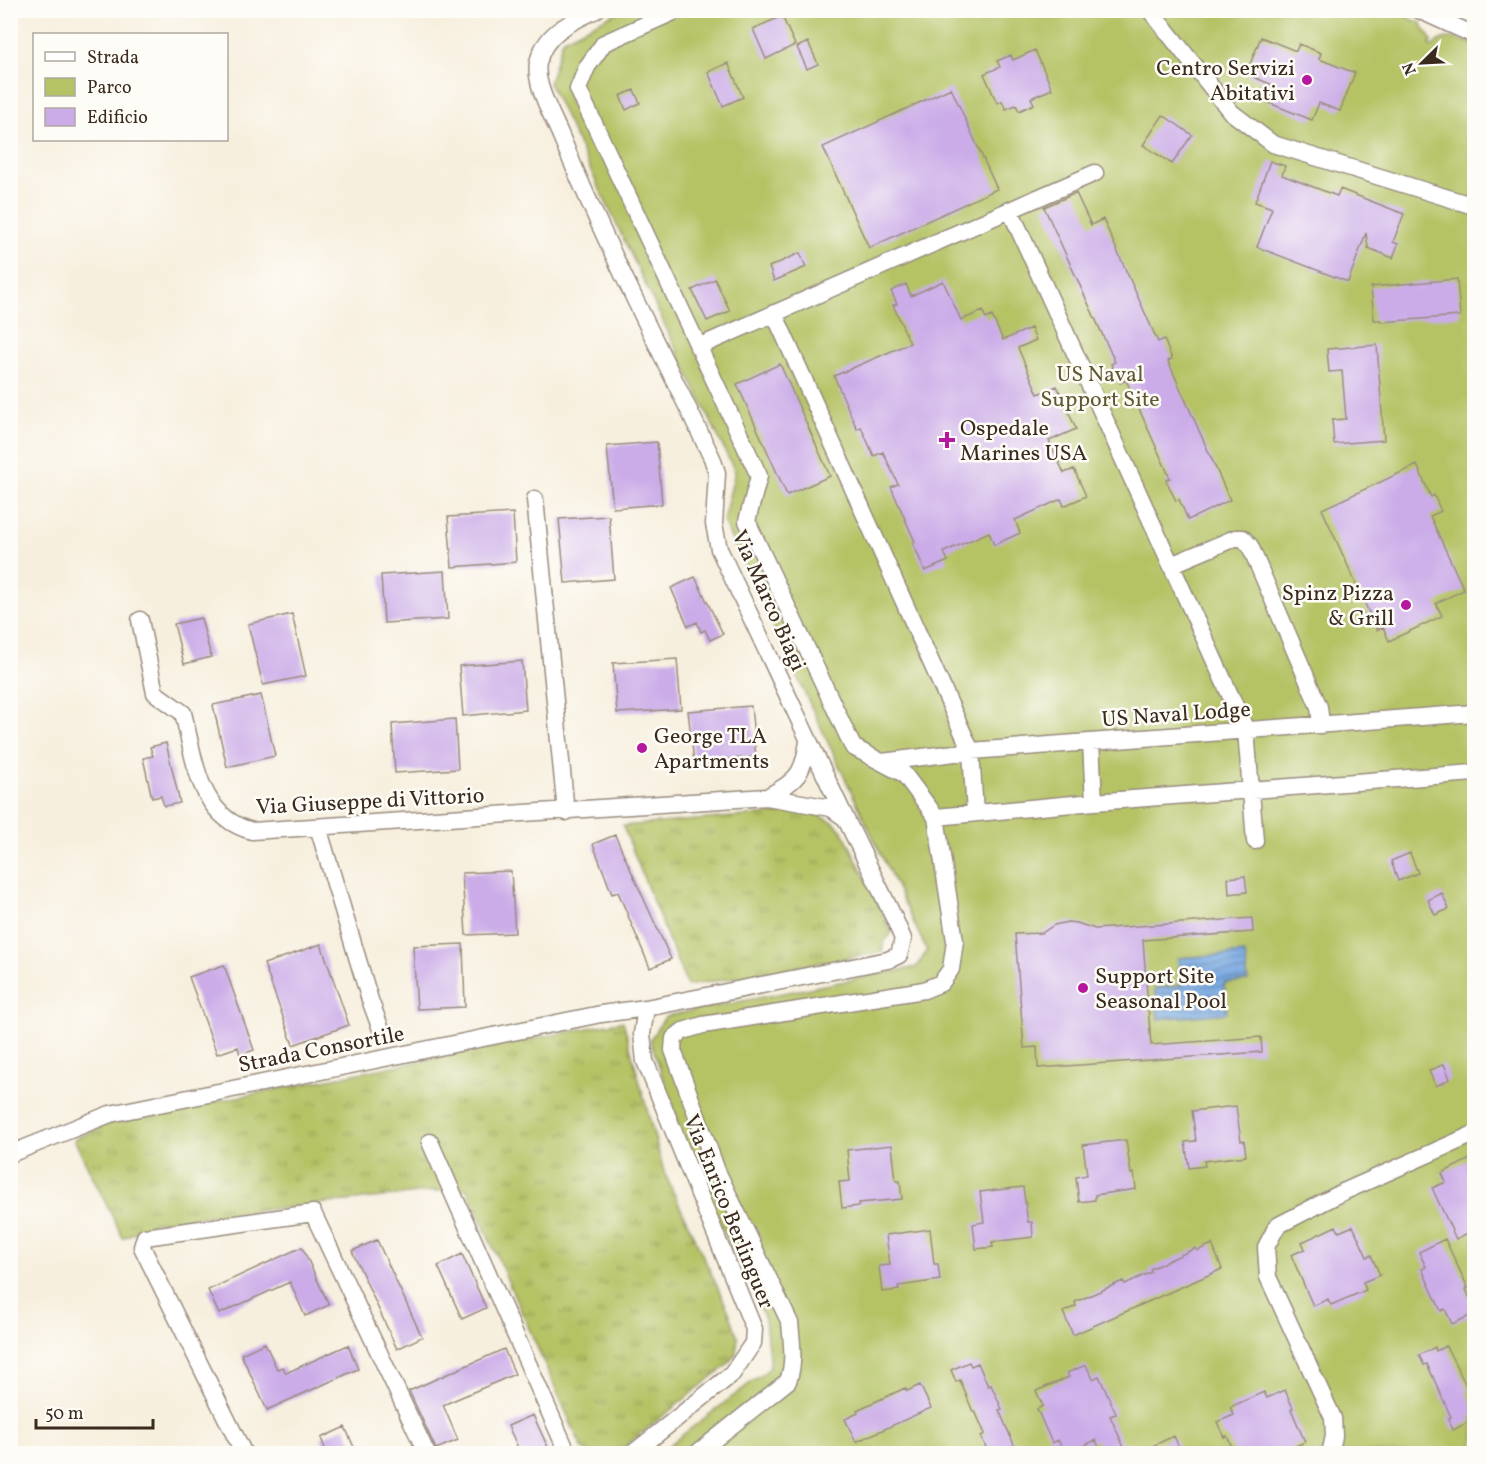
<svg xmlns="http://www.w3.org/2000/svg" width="1485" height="1464" font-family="Vollkorn,serif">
<defs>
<pattern id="grass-tufts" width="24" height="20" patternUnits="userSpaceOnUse" patternTransform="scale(1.5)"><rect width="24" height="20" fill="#b5c365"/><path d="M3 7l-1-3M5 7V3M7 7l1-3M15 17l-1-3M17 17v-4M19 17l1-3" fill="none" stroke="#949f53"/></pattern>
<pattern id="water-rules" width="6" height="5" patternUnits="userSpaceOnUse" patternTransform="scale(1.5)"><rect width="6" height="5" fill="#76a7e1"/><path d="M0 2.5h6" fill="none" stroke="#6288b6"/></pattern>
</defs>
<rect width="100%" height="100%" fill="#fdfcf7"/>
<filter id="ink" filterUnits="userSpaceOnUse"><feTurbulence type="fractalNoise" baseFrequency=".0167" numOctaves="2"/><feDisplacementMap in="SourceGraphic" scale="12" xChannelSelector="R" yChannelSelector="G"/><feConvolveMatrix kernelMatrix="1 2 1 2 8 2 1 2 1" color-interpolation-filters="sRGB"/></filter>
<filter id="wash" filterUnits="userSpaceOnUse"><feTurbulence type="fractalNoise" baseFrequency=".008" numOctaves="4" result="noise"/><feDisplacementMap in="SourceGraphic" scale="24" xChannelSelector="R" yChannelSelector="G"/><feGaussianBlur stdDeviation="1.35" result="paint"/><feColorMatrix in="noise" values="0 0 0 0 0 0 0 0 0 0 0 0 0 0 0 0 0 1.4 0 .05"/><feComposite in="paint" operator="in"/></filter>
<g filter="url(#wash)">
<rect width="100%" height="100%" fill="#f7efde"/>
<path fill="url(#grass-tufts)" stroke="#787642" stroke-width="1.5" d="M809,811L833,822L843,832L892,933L884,942L882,952L687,986L623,826Z
M623,1021L664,1172L729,1312L738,1337L736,1354L726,1366L616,1453H588L582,1448L467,1189L436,1191L155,1222L123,1238L74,1139L115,1121Z"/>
<path fill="#b5c365" stroke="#787642" stroke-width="1.5" d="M622,10H1391L1421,23L1431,40L1430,46L1432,47C1444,32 1459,39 1474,45V1453H659L770,1368L765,1319L690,1160L650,1039L666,1016L917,967L927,951L723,521L735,472L549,83L563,39Z"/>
<path fill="url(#water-rules)" stroke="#586880" stroke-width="1.5" d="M1245,953L1248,981L1224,983L1227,1013L1158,1019L1155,988L1180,986L1178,958Z"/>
<g id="blocks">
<path fill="#cbace8" d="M782,16L795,45L766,59L753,29Z
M1261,37L1296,51L1299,44L1321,53L1319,59L1355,73L1340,111L1319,103L1312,120L1269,103L1275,86L1246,74Z
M808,42L818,64L807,69L797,47Z
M1035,50L1052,89L1031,98L1034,104L1019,111L1016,105L1006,109L1002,101L997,103L984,74L1000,67L997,61L1011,55L1013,60Z
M728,63L743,97L723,106L708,72Z
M951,88L997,189L869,248L823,147Z
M634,90L640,103L626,110L620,96Z
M1163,115L1192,135L1172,164L1143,145Z
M1270,161L1285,166L1282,175L1337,196L1340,189L1404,214L1393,242L1398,244L1393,258L1368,248L1366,233L1348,282L1257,247L1272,208L1255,202Z
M1076,193L1091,225L1103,219L1158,342L1164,339L1172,359L1168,361L1230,500L1188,520L1179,499L1176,501L1166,480L1170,478L1126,380L1120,383L1111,364L1115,362L1044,207Z
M800,253L806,267L774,281L769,267Z
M715,279L730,311L707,321L692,290Z
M1457,279L1460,316L1381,322V320H1374L1371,287Z
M943,281L961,320L983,311L986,319L992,316L1003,340L1031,328L1036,340L1018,348L1038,394L1057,386L1076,429L1049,441L1064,473L1074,469L1086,496L1064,506L1061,499L1015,520L1020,533L994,545L989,532L944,552L948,561L925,571L913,543L915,542L891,487L898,484L883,452L874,456L861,427L857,429L834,376L910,343L893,305L897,304L891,291L906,284L911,296Z
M1377,345L1384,440L1334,444L1332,420L1346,419L1342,371L1329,372L1327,349Z
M780,364L830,476L787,495L737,384Z
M657,442L662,504L613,508L607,446Z
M1417,465L1431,497L1434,495L1441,511L1430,516L1464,590L1436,603L1442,616L1389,641L1383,627L1377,630L1322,509Z
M513,513L516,562L452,567L448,517Z
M609,516L614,579L565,583L559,519Z
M445,571L448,619L384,623L381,575Z
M695,577L723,634L710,640L705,630L701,632L697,622L688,626L671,588Z
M292,614L306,676L263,685L248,624Z
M201,618L211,657L184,664L174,624Z
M677,659L681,709L617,713L613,663Z
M522,661L526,710L463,716L459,666Z
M261,695L275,756L227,767L213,705Z
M751,706L756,757L694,762L688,711Z
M455,719L458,769L395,773L392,724Z
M166,743L180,803L164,806L161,796L152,798L143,758L153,756L150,747Z
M615,835L671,959L650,968L618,892L612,894L593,844Z
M1410,853L1418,873L1398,881L1391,861Z
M511,871L515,933L466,935L462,873Z
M1245,876L1247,892L1229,894L1228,878Z
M1442,893L1449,909L1435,915L1428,900Z
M1252,918L1253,932L1143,940L1151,1045L1261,1037L1262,1052L1038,1068L1037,1047L1024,1048L1015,934L1042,933L1054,925L1068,922L1077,923L1095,929Z
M321,944L349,1025L293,1045L264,964Z
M463,944L465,1007L417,1009L413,946Z
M224,965L254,1050L240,1055L238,1047L217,1054L189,977Z
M1444,1064L1450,1079L1436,1086L1429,1071Z
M1236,1106L1241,1141L1244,1140L1246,1156L1204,1161L1205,1166L1189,1168L1185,1142L1196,1141L1192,1111Z
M1126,1140L1131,1174L1134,1173L1136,1189L1095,1195V1200L1079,1202L1076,1177L1087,1175L1083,1145Z
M892,1145L896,1181H900L902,1199L859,1203V1206L842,1208L839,1182L850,1181L847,1150Z
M1474,1157V1230L1456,1239L1432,1188L1446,1182L1442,1173Z
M1023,1187L1028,1222H1032L1033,1237L992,1242L993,1247L976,1249L973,1224L984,1222L980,1192Z
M1336,1226L1339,1232L1353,1226L1367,1257L1371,1255L1380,1275L1363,1282L1366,1290L1331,1305L1328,1299L1313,1306L1291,1255L1305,1249L1302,1242Z
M930,1229L934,1264H938L940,1280L898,1286L899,1290L882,1292L879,1266L890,1265L886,1235Z
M1445,1239L1468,1288L1466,1289L1474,1308V1314L1452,1324L1445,1309L1441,1311L1422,1269L1426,1267L1419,1252Z
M377,1240L422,1337L397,1349L352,1251Z
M1212,1244L1222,1269L1073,1335L1063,1312L1076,1306L1075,1302L1123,1281L1125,1284L1151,1272L1150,1269L1196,1248L1197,1251Z
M302,1247L329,1305L305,1316L290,1282L219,1314L208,1290Z
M462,1254L486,1308L462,1319L438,1266Z
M265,1343L277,1369L283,1367L286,1373L348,1345L358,1369L267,1410L241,1354Z
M1446,1346L1469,1391L1466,1392L1474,1410V1415L1469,1417L1471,1421L1453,1430L1448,1418L1451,1417L1427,1364L1424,1365L1419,1355L1435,1347L1436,1351Z
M504,1349L515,1374L443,1405L458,1440L436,1449L409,1391Z
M969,1362L971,1366L978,1363L988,1386L991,1385L1002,1409L999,1410L1018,1454H989L981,1436L985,1434L975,1411L973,1412L960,1380L956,1382L951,1370Z
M1086,1365L1093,1379L1099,1376L1116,1414L1110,1416L1127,1454H1102L1096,1440L1065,1454L1058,1440L1052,1443L1037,1409L1043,1406L1036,1391L1069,1377L1067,1373Z
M920,1385L931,1408L856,1442L845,1419L858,1413L857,1410L905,1388L907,1391Z
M1285,1390L1293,1408L1291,1409L1305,1442L1291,1448L1294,1454H1235L1227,1436L1224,1437L1217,1422L1234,1415L1230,1407L1264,1392L1267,1398Z
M533,1415L551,1454H521L508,1426Z
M345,1427L357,1454H327L321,1438Z
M1174,1436L1182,1454H1135Z"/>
</g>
</g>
<g filter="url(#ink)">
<use href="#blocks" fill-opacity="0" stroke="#998c7e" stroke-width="1.5"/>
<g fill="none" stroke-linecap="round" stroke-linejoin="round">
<defs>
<path id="minor" d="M678,10L604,43L587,67L578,89L759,476L747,521L853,747L904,774L936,817L955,941L951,969L941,983L924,990L703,1025L683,1031L674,1038L673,1050L717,1171L790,1323C792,1344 795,1362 788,1381L696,1454
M1150,10L1231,112L1273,144L1474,206
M1419,10L1474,35
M1010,210L1095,173
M774,313L971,751L975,813
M698,347L1010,210L1246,730L1255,841
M535,499L566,812
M1171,565L1235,538H1243L1250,546L1319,707L1321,725
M140,620L155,693L183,713C195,759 198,817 252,831L767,797L831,808L845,818
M1091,742L1094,802
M882,762L971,751L1474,713
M767,797C796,780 803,777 808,741
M936,817L1094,802L1474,773
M318,827L370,1000L382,1032
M430,1142L568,1454
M10,1154L110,1114L601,1014L646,1008L888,960L899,955L903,939L895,920L840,807L719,549L714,524L717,473L712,458C661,351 606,246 561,136C553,117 534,84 538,63C544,33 571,22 596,10
M244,1454L142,1247L145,1237L313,1213L427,1454
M632,1454L732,1374L753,1343L754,1329L645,1061L642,1034L646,1008
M1330,1454L1334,1436L1333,1418L1268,1277L1266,1247L1277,1226L1343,1192L1474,1134"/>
</defs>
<use href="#minor" stroke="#998c7e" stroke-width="19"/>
<use href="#minor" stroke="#fff" stroke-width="16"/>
</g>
</g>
<g fill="#b5179e" stroke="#fdfcf7" stroke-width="2">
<circle cx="1307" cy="80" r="6"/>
<path d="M944 431h6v6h6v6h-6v6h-6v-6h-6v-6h6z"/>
<circle cx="1406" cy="605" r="6"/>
<circle cx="642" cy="748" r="6"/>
<circle cx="1083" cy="988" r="6"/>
</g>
<g text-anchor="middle" stroke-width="5" stroke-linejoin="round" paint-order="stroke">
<g font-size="22" fill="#3b2a1e" stroke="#fdfcf7" text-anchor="start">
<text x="1295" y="75" text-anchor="end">Centro Servizi<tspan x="1295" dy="25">Abitativi</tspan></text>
<text x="960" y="435">Ospedale<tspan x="960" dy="25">Marines USA</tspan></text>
<text x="1394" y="600" text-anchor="end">Spinz Pizza<tspan x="1394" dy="25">&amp; Grill</tspan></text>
<text x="654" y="743">George TLA<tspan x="654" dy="25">Apartments</tspan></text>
<text x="1095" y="983">Support Site<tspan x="1095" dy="25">Seasonal Pool</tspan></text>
</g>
<g font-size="22" fill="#605833" stroke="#fdfcf7">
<text x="1100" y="381">US Naval<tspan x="1100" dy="25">Support Site</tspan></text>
</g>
<g font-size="22" fill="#3b2a1e" stroke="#fdfcf7">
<text transform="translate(770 600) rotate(66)" y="8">Via Marco Biagi</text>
<text transform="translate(1176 713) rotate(-4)" y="8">US Naval Lodge</text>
<text transform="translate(370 800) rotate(-3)" y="8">Via Giuseppe di Vittorio</text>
<text transform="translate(321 1048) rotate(-11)" y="8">Strada Consortile</text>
<text transform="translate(730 1211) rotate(68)" y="8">Via Enrico Berlinguer</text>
</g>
</g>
<rect width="1485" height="1464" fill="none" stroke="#fdfcf7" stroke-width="36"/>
<rect x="33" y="33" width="195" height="108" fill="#fdfcf7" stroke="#afa8a0" stroke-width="1.5"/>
<rect x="45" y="52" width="30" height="9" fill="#ffffff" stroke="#afa8a0" stroke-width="1.5"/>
<text x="87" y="63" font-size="18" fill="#3b2a1e">Strada</text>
<rect x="45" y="78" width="30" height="18" fill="#b5c365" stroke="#afa8a0" stroke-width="1.5"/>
<text x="87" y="93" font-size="18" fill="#3b2a1e">Parco</text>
<rect x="45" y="108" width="30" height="18" fill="#cbace8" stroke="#afa8a0" stroke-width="1.5"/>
<text x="87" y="123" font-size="18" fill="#3b2a1e">Edificio</text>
<g transform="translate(1422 63) rotate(246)" stroke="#fdfcf7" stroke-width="4.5" paint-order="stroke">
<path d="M0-4.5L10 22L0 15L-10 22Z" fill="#3b2a1e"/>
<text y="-9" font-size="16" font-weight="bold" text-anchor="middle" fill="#3b2a1e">N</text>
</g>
<path d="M36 1419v9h117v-9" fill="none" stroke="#3b2a1e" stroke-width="3"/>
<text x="45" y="1419" font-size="18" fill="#3b2a1e" stroke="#fdfcf7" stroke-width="4.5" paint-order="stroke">50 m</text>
</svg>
